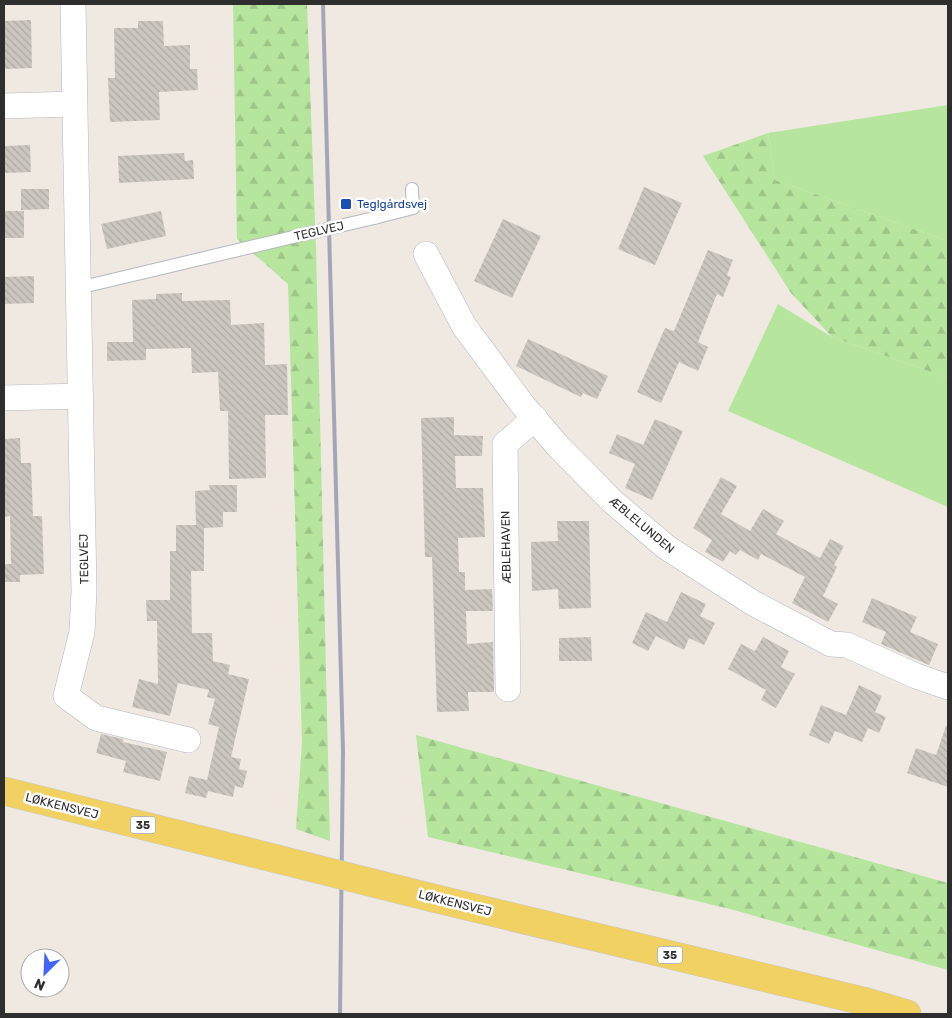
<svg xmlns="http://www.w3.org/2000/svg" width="952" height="1018" font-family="Rubik,sans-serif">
<defs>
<pattern id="forest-firs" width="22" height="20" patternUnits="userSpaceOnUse" patternTransform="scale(1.25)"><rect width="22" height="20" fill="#b6e59e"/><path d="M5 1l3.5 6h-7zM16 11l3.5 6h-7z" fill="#9dc588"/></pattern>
<pattern id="building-back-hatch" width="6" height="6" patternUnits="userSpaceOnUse" patternTransform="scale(1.25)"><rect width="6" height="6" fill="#cbc7bf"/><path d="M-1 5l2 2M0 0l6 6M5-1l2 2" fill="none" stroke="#afaba4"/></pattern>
</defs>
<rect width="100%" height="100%" fill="#efe9e1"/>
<path fill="#b6e59e" d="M948,105V241L775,180L768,133Z
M778,304L832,337L948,378V507L728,411Z"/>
<path fill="url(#forest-firs)" d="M233,4H307L316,249L330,841L296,829L302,742L288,284L237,239Z
M768,133L775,180L948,241V378L832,337L791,293L703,156Z
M416,735L948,883V970L730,909L428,837Z"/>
<path fill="url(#building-back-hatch)" d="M31,20L32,68L4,69V21Z
M138,21H163L164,46L190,45V69H197L198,90L159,92L160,120L110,122L108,78H115L114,28H138Z
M30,145L31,172L4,173V146Z
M184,153L185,161L193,160L194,179L119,183L118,156Z
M644,187L682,203L655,265L618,249Z
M21,189H49V209L21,210Z
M4,211H24V238H4Z
M161,211L166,236L107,249L101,224Z
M503,219L541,236L512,298L474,281Z
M708,250L733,260L727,275L731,277L723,297L717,294L698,342L708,347L698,371L679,362L661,403L637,392L665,328L674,331Z
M34,276V303L4,304V277Z
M182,293V301L230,300L231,325L264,323L265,365L287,364L288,415H265L266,478L229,479L228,411H220L218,372L192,373L191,348L146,349V360L107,361V342H133L132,300L156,299V294Z
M528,339L608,376L597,399L583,393L581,397L516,366Z
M454,417V435L483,436L482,456H455L456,488H483L485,537L458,538L459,572H465V590L492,589L493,611H466L467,644L493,642L494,692H468L469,711L437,712L432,557H425L421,418Z
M655,419L683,431L652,500L625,488L635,464L609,453L617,434L643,445Z
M20,438L21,463H31L33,516H42L44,574L20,575V582H4V564H11L10,516L4,517V439Z
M721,477L737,486L721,514L750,531L763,509L784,521L776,534L820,558L830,539L844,546L834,565L837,567L823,596L838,604L828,622L792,603L805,577L761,554L758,560L740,550L736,555L730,551L723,562L705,552L712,540L693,528Z
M209,485H237V512H223V527L204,528V571H191L192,633H212L213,661L230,665L228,674L249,679L231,757L241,759L239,769L247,771L243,788L235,786L233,797L208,791L206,798L185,793L189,776L207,780L219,727L208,724L215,699L207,697L209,690L178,683L170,716L132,707L139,679L158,684L157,621H147L146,600H170V551H176V525H196L195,491L210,490Z
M557,521H589L591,608L559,609L558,589L532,591L531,542L558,541Z
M681,592L706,604L700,616L715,623L704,645L689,638L684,650L656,636L648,651L632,643L646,612L667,622Z
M872,598L917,617L910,632L938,644L929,665L881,644L886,632L862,622Z
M591,637L592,661H559V638Z
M763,637L789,651L781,667L795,674L776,708L761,700L766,690L728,669L741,644L755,651Z
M859,685L882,696L875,712L886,717L879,733L868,728L862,742L835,731L829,744L809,735L821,705L846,715Z
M946,726H948V787L907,773L916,748L936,755Z
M101,734L123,739V742L167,752L160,781L123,772L126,761L96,753Z"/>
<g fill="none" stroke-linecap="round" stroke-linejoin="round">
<defs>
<path id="service" d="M374,218L413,208L412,189
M78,288L293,237"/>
<path id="minor" d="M73,4L84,591L82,632L66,696L96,718L188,740
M4,106L75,104
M426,254L464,326L522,404L557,445L612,501L666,547L753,603L831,644L847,645L916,676L948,687
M4,398L81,396
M508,689L505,444L535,418"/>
<path id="primary" d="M4,791L281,860
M433,898L863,1001L907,1014"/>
</defs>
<use href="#service" stroke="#b4b7c1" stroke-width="14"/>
<use href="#minor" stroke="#b4b7c1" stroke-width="26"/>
<use href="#primary" stroke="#c9c9c9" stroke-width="29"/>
<use href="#service" stroke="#fff" stroke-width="12"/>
<use href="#minor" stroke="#fff" stroke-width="25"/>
<use href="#primary" stroke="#f2d163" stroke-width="28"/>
<path stroke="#a3a6b8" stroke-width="4" d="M323,4L343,751L340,1014"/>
<defs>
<path id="service-bridge" d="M293,237L374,218"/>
<path id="primary-bridge" d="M281,860L433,898"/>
</defs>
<use href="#service-bridge" stroke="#b4b7c1" stroke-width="14" stroke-linecap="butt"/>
<use href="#primary-bridge" stroke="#c9c9c9" stroke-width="29" stroke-linecap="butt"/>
<use href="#service-bridge" stroke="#fff" stroke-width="12"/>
<use href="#primary-bridge" stroke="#f2d163" stroke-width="28"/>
</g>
<rect fill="#1a4fb4" stroke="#fff" stroke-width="2" x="340" y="198" width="12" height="12" rx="2.5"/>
<g text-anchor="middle" stroke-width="5" stroke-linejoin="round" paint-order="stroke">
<g fill="#fff" stroke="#6d6d6d" stroke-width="1">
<rect x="130.5" y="816.5" width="25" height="17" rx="4"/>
<rect x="657.5" y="946.5" width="25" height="17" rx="4"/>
</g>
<g font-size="11" font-weight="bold" fill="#2e2e2e">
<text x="143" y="829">35</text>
<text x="670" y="959">35</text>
</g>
<g font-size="12" fill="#164399" stroke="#fff" text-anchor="start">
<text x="357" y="208">Teglgårdsvej</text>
</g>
<g font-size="12" fill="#2e2e2e" stroke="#fff">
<text transform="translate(319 231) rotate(-13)" y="4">TEGLVEJ</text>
<text transform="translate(642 525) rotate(40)" y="4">ÆBLELUNDEN</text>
<text transform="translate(506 547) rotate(-91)" y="4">ÆBLEHAVEN</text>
<text transform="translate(84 559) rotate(-91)" y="4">TEGLVEJ</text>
<text transform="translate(62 806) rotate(14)" y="4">LØKKENSVEJ</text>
<text transform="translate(455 903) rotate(14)" y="4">LØKKENSVEJ</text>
</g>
</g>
<rect width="952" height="1018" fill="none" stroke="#2e2e2e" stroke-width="10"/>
<g transform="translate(45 973) rotate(204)"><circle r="24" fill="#ffffff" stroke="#ababab"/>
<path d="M0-4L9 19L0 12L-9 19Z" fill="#4264fb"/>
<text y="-8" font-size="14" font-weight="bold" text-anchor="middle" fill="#2e2e2e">N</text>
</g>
</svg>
